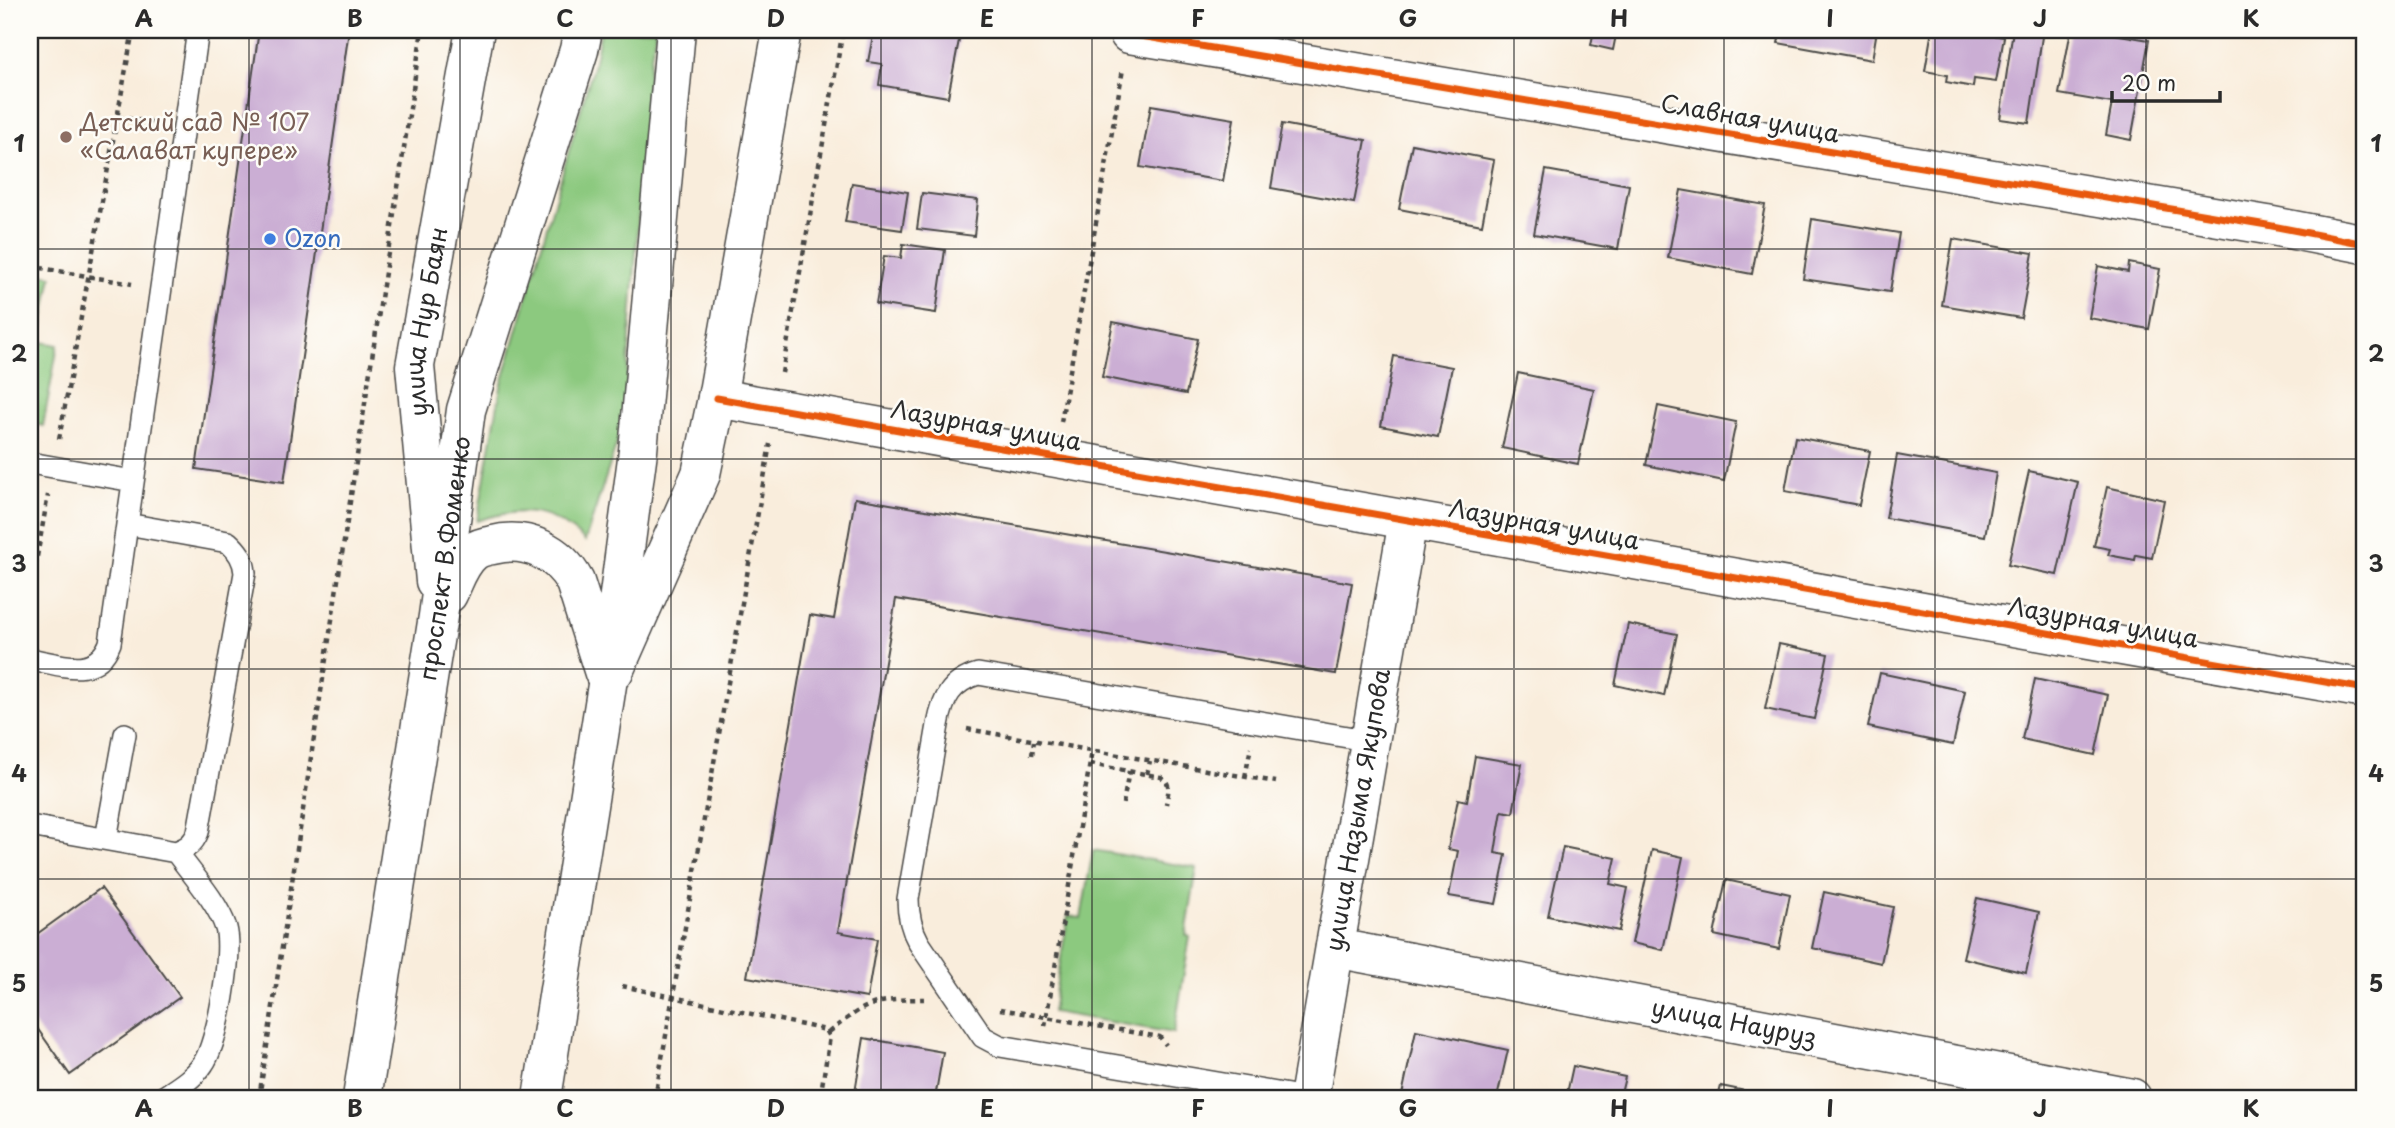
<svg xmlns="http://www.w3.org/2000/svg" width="2395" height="1128" font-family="'Playpen Sans',sans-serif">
<rect width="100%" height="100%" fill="#fdfcf7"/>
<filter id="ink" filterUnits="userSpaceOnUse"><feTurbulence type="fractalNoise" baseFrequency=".0143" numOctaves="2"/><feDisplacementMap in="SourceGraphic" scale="14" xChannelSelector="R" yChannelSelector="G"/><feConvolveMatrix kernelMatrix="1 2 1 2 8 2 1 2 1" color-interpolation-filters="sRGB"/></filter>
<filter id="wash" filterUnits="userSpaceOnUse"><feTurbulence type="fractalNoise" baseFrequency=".00686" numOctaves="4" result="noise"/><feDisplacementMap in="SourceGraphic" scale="28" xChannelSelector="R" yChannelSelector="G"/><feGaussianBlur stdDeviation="1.57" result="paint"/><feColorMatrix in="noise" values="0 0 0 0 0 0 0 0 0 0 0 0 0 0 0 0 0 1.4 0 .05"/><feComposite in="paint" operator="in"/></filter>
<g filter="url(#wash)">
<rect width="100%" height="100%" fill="#f9eddc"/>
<path fill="#8cc97f" stroke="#5c7a55" stroke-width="2" d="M601,30H656L649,68L624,421L585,541C551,509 521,506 477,521L501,387L595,60Z
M30,272L52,276L42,328L30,326Z
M30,340L58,345L43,426L30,423Z
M1093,850L1197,868L1186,935L1190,937L1174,1033L1052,1012L1068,916L1081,918Z"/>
<g id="blocks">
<path fill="#cbaed4" d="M259,30H349L284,482L196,469Z
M874,30H961L948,97L879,85L882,64L868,62Z
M1594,30H1617L1613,50L1591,45Z
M1781,30H1877L1872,60L1778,43Z
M1932,30H1962L2004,37L1996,82L1974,79L1973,87L1946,82L1947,75L1925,71Z
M2013,30H2043L2029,123L2000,119Z
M2071,30H2090L2149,40L2131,140L2106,135L2112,103L2059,94Z
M1151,105L1234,119L1223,181L1140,167Z
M1282,124L1366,140L1354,203L1271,188Z
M1412,144L1494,160L1482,225L1399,209Z
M1546,170L1629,185L1618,249L1534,234Z
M852,183L908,192L902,230L845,222Z
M1681,190L1765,205L1752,274L1668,258Z
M922,193L978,200L974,236L917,229Z
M1812,219L1899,233L1890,292L1803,279Z
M1953,239L2033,253L2021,318L1942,305Z
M903,244L945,250L936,313L876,304L884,256L901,258Z
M2129,263L2160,269L2149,329L2089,318L2098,266L2128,272Z
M1113,322L1198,339L1186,394L1102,377Z
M1394,356L1452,367L1438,437L1381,426Z
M1518,373L1594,389L1578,464L1502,448Z
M1658,406L1736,422L1724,481L1646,465Z
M1795,437L1870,451L1859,505L1785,491Z
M1897,455L1996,473L1985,536L1886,518Z
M2029,471L2078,482L2057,575L2008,565Z
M2107,487L2164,500L2152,558L2136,555L2135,560L2108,555L2110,549L2094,546Z
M855,498L1352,583L1336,674L896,599L838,932L877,939L867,998L747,977L810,615L834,619Z
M1628,624L1677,634L1664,696L1615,685Z
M1779,644L1828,654L1814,719L1765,709Z
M1880,673L1965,691L1953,745L1868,727Z
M2035,679L2108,695L2095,755L2022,739Z
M1475,756L1522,764L1513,813L1502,811L1498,834L1495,853L1506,855L1496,904L1449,896L1458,851L1448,849L1458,799L1467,801Z
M1563,847L1616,858L1610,884L1628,888L1619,931L1548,916Z
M1652,850L1683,857L1663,950L1632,943Z
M1726,880L1790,894L1779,949L1714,935Z
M101,888L180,997L70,1075L30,1018V939Z
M1824,892L1893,907L1881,963L1812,948Z
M1977,898L2039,912L2026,973L1963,958Z
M1416,1030L1508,1050L1497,1098H1419L1402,1095Z
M864,1038L943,1052L935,1098H854Z
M1573,1066L1625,1077L1620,1098H1566Z
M1721,1086L1765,1095V1098H1718Z"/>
</g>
</g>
<g filter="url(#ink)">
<use href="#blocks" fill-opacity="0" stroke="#4a4846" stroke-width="2"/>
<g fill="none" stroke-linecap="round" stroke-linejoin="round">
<defs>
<path id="service" d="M30,463L133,481
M127,524L228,542C238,551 244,559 245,573L198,832C193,844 188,847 176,852
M30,659C60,664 96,680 110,643L198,30
M30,826L176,852C192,874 218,903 226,928C233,953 218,1043 203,1064C193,1079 177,1088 162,1098
M106,839L125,734
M1306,1098L1000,1046L983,1037L919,943C911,929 908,916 908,899L938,725C943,698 951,682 978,674L1371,741"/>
<g id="minor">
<path d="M1129,34L2267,225L2365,244"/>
<path d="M717,398L2365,689"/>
<path id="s1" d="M435,581L415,366L475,30"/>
<path d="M614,671L701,474L717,398L782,30"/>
<path id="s2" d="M1335,948L2132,1098"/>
<path id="s3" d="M1309,1098L1408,520"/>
</g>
<g id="secondary">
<path d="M448,594C455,580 460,562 473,552C478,548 486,546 493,545C526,536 559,552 575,582L604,673"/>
<path id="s4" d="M362,1098L438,616L466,410L579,50L583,30"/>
<path d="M542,1098L607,685L638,451L676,30"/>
</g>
</defs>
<use href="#service" stroke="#4a4846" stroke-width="24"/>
<use href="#minor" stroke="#4a4846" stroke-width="41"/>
<use href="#secondary" stroke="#4a4846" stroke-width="41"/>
<path stroke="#4a4846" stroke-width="4.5" stroke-dasharray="5 5" stroke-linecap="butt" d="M117,117L155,123
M30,266L132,284
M782,373L843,30
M1061,422L1123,69
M59,439L133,30
M30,596L48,495
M967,729L1276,782
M1032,755L1034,741
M1090,764L1161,777C1172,783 1168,793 1166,804
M1147,774L1150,761
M1245,777L1251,747
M1123,804L1129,771
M622,986L826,1030L830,1037L820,1098
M1000,1009L1160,1037L1166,1045
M1045,1026L1092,751
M829,1032C869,1001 873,1000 924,999
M259,1098L422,30
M655,1098L770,444"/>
<use href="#service" stroke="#fff" stroke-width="21"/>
<use href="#minor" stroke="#fff" stroke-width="38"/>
<use href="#secondary" stroke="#fff" stroke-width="38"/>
<defs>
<path id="cycleway" d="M1129,34L2267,225L2365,244
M717,398L2365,689"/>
</defs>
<use href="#cycleway" stroke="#fdfcf7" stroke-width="11"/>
<use href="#cycleway" stroke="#e8590c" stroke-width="7"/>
</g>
</g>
<path fill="none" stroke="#2b2b2b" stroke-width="2" stroke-opacity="0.55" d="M249,30V1098M460,30V1098M671,30V1098M881,30V1098M1092,30V1098M1303,30V1098M1514,30V1098M1724,30V1098M1935,30V1098M2146,30V1098M30,249H2365M30,459H2365M30,669H2365M30,879H2365"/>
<circle fill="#8d6e63" stroke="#fdfcf7" stroke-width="2.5" cx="66" cy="137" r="7"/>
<circle fill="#3f7fe0" stroke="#fdfcf7" stroke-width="2.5" cx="270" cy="239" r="7"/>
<g text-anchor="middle" stroke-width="5" stroke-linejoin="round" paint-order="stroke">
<g font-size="24" fill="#2b2b2b" stroke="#fdfcf7">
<text transform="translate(1750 119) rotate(10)" y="8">Славная улица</text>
<text dy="8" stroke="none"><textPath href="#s1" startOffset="261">улица Нур Баян</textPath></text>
<text transform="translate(986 426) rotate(10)" y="8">Лазурная улица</text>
<text transform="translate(1544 525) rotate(10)" y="8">Лазурная улица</text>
<text dy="8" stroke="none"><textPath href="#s4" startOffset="546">проспект В.Фоменко</textPath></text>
<text transform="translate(2103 623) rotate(10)" y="8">Лазурная улица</text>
<text dy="8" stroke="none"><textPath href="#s3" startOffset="292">улица Назыма Якупова</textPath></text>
<text dy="8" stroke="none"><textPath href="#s2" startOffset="406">улица Науруз</textPath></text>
</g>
<g font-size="24" fill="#785e54" stroke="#fdfcf7" text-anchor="start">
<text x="80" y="131">Детский сад № 107<tspan x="80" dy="28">«Салават купере»</tspan></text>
</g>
<g font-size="24" fill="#366cbe" stroke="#fdfcf7" text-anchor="start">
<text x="284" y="247">Ozon</text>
</g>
</g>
<rect width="2395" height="1128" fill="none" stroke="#fdfcf7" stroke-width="77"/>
<path d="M2112 91v10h108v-10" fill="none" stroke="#2b2b2b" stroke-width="3.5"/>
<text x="2122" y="91" font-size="21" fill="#2b2b2b" stroke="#fdfcf7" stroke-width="5" paint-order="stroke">20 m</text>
<rect x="38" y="38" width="2318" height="1052" fill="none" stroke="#2b2b2b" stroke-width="2.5"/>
<g font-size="23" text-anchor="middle" font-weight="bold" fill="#2b2b2b">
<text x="144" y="27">A</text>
<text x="355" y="27">B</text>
<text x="565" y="27">C</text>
<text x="776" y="27">D</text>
<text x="987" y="27">E</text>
<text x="1198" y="27">F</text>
<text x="1408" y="27">G</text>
<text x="1619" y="27">H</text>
<text x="1830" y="27">I</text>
<text x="2040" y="27">J</text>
<text x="2251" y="27">K</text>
<text x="19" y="152">1</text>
<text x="2376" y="152">1</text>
<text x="19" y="362">2</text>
<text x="2376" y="362">2</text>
<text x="19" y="572">3</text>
<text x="2376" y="572">3</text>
<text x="19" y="782">4</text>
<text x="2376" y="782">4</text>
<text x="19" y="992">5</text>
<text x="2376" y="992">5</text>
<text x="144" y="1117">A</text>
<text x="355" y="1117">B</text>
<text x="565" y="1117">C</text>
<text x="776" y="1117">D</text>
<text x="987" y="1117">E</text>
<text x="1198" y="1117">F</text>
<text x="1408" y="1117">G</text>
<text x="1619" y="1117">H</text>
<text x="1830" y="1117">I</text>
<text x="2040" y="1117">J</text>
<text x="2251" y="1117">K</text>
</g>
</svg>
